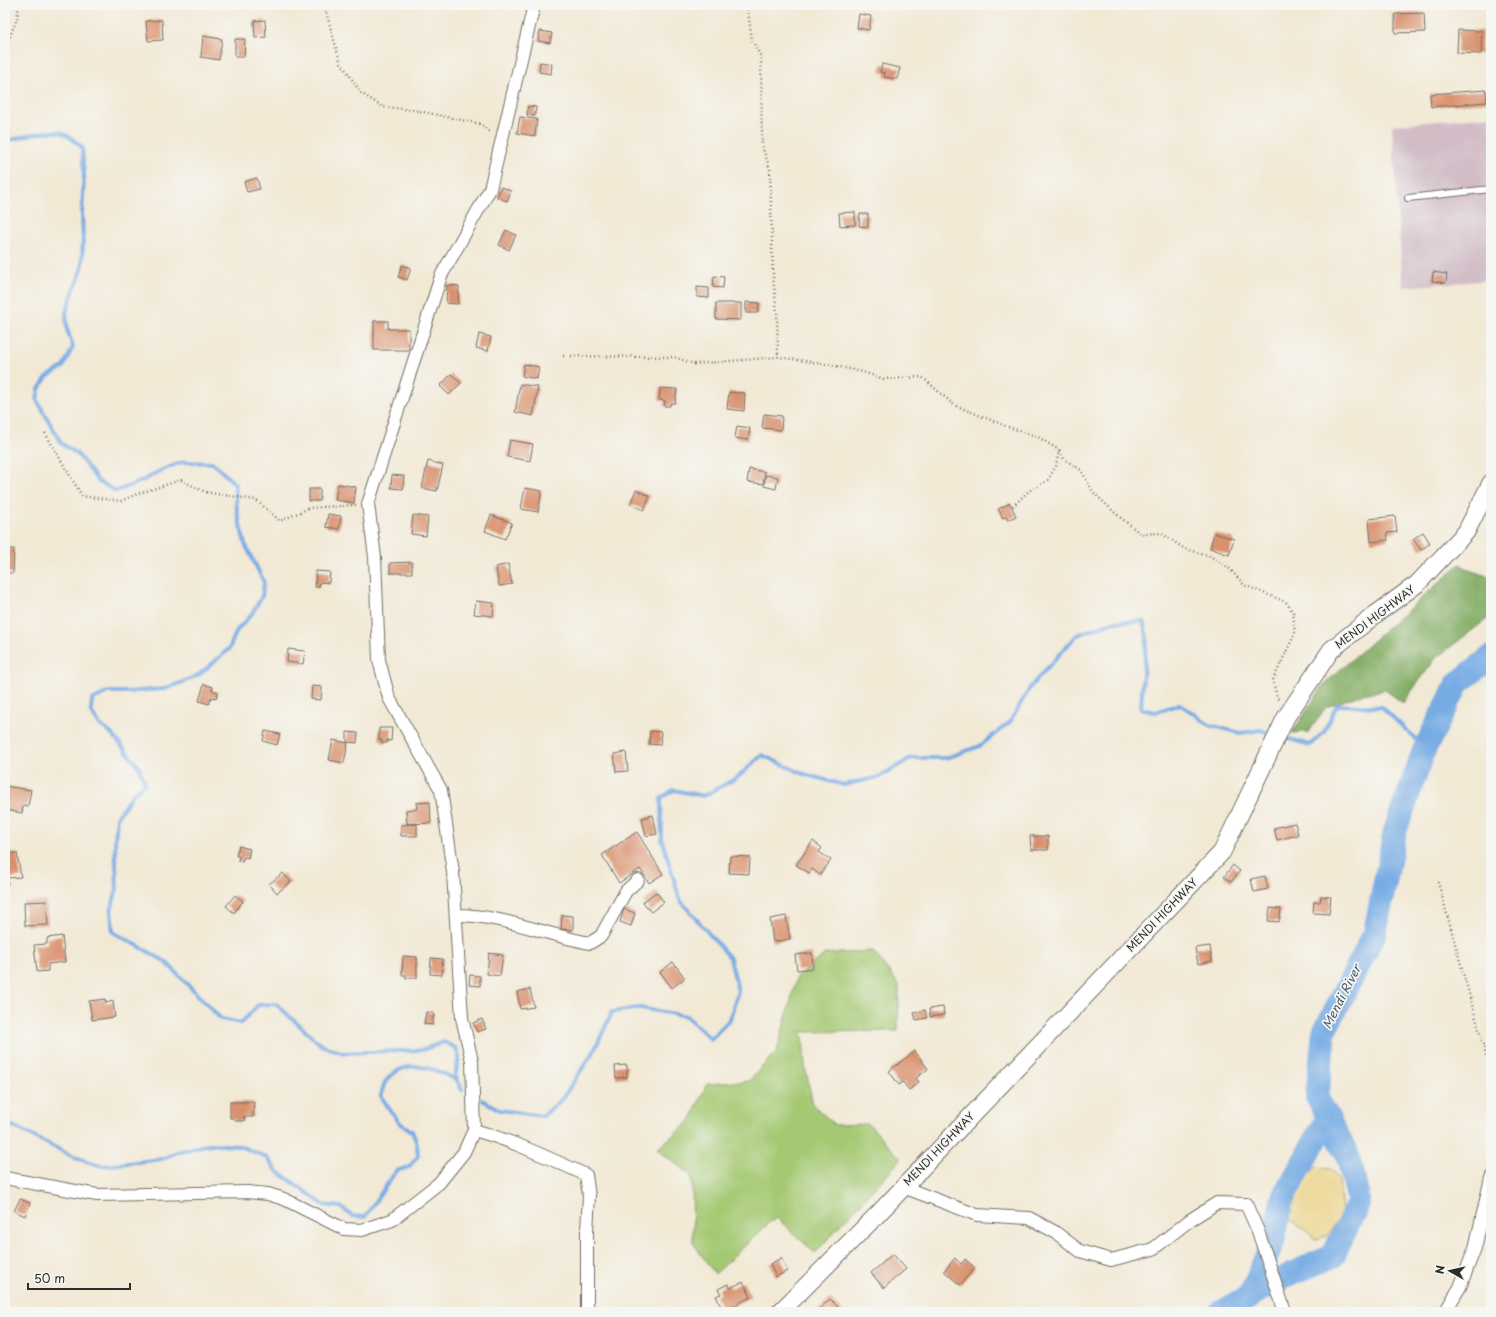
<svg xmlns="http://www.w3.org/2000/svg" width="1496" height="1317" font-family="'Playpen Sans',sans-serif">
<rect width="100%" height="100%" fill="#f6f6f2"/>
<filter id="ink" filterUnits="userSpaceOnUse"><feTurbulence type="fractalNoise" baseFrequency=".025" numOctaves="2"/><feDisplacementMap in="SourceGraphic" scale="8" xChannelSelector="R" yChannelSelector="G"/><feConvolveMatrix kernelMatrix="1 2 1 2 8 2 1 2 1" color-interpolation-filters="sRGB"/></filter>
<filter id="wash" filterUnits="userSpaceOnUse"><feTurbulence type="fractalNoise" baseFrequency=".012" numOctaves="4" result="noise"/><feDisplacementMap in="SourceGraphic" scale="16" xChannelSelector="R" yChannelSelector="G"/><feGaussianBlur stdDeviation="0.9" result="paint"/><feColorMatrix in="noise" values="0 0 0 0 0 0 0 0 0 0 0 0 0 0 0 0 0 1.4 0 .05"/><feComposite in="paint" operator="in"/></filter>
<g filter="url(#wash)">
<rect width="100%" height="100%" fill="#f2e9d5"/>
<path fill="#d2bdc7" d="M1491,116V280L1403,287L1392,125Z"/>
<path fill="#a5c973" stroke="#687a4f" d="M873,951L899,985L898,1031L800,1032L803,1038L805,1066L813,1105L835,1125L869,1124L901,1159L815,1253L777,1218L770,1222L715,1274L693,1243L692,1177L657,1149L690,1121L707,1084L749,1081L777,1051L797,977L825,954Z"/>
<path fill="#84ad65" stroke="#586c48" d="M1460,564L1469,570L1491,577V616L1436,658L1403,703L1385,690L1363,694L1326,707L1309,732L1292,733L1324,684Z"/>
<path fill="#eeda9e" stroke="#8c8264" d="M1316,1167L1330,1169L1339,1179L1342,1215L1327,1236L1315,1239L1308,1232L1290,1220L1289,1201L1298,1184Z"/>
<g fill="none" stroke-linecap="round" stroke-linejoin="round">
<path stroke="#76abe4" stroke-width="4" d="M5,141C19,139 52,127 64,134C71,137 77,143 82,147L84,176L82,214L83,239L82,268L66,312L67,329L73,347L63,367L47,377L39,389L37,400L61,443L78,455L99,482L116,491L140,482L162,470L182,462L213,463L235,484L237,511L245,544L264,582L262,596L252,614L237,630L229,649L200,674L183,682L164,689L126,692H108L92,700L91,711L99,724L113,735L139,767L145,783L132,795L117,817L115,842L117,889L111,910L113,932L142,948L166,962L221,1019L241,1023L258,1005L276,1004L321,1045L344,1053L422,1050L444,1042L456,1048L459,1058L455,1075L462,1090
M1289,739L1310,745L1324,732L1337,705L1382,707L1425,748
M482,1100L500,1110L543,1116L562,1099L594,1051L612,1012L640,1008L686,1016L711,1039L730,1019L738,991L730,958L680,900L662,839L661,798L674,790L704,796L738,777L762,755L804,774L844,785L879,777L911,758H946L980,746L1010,722L1031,686L1077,635L1113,622L1143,621L1147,637L1143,676L1141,709L1156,712L1180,704L1209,725L1241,733L1261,730L1266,732
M5,1122L74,1157L102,1166L162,1159L177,1152L209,1144L240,1146L266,1157L277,1171L324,1205L341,1207L352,1216L365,1217L396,1171L409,1167L418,1156L417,1144L412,1131L400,1123L390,1110L381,1096C382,1091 383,1085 386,1081C405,1056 435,1068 458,1081"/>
<path stroke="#76abe4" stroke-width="24" d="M1250,1296L1273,1242L1282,1200L1328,1118
M1221,1312L1293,1273L1333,1256L1359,1201L1347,1154L1317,1097L1324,1032L1375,933L1395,831L1425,748L1458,683L1491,657"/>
</g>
<g id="blocks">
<path fill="#d9916d" d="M1424,13L1425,32L1395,33V14Z
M859,14L871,16L869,30L857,28Z
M162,20L163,40L148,41L146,21Z
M265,20L266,37L255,38L254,21Z
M1458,30L1482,31L1481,54L1457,53Z
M540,31L552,33L550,43L538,41Z
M203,36L222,39L219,60L201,57Z
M235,39H245L244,57H235Z
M540,62L552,64L551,74L539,72Z
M882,64L900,68L897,79L884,77L885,73L880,72Z
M1486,90L1487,102L1431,107L1430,94Z
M528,106L536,107L535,116L527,115Z
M520,117L537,119L535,136L517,133Z
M257,178L260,189L247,192L244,182Z
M501,187L511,191L507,201L497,197Z
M855,212V225L840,226L839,213Z
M860,214H868V227L859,226Z
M506,230L516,235L509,250L499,245Z
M402,265L411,268L407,280L398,277Z
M1433,272L1447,274L1446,283L1432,281Z
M714,276L724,277L723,288L713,287Z
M447,285L459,286L458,304L446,303Z
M697,287L709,288V298L697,297Z
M746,302L759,303L758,313H746Z
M716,303H741V320L716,319Z
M374,321H388V329H409V350H374Z
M479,334L491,337L488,351L476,348Z
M524,364L539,367L537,379L522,376Z
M451,374L461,383L449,395L440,386Z
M520,384L538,387L533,416L515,412Z
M660,388L677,389L675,403H671L670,406H664L665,401L659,400Z
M729,392L745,393L744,411L727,409Z
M764,414L782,416L781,430L762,428Z
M737,426L750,428L748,440L735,438Z
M510,440L533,444L530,461L507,457Z
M428,461L443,465L437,491L422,488Z
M749,469L765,472L763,484L747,482Z
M392,475L404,476L403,489L391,488Z
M766,475L778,477L776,489L764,486Z
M338,484L356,487L354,503L335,500Z
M525,488L542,491L538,512L521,509Z
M309,489H320V501H309Z
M636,490L650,496L644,510L630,504Z
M1010,503L1016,516L1008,520L1006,517L1003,518L998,509Z
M328,514L341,516L339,529L326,527Z
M413,515L428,517L426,536L411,534Z
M491,515L512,523L505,539L485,531Z
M1395,516L1397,532L1387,533L1388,540L1371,542L1369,519Z
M1423,532L1430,543L1421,550L1413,539Z
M1214,533L1234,539L1229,555L1210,548Z
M5,549H14L13,573H5Z
M412,562V573H390V563Z
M508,564L512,584L499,586L496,567Z
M316,571L330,572L329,583L320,582L319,587H315Z
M476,601L494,603L493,616L474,614Z
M288,649L305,651L303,664L287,662Z
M204,684L213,687L212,690L218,692L216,698L211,697L209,704L199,701Z
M312,686L322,687L321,700L311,699Z
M379,728H392L391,741L387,740V743H382V740H379Z
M265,731L280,734L277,745L263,741Z
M650,731L661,732L660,745L649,744Z
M347,732L358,733L357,743L347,742Z
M333,740L348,743L344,763L329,760Z
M626,752L628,771L616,772L614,754Z
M5,786L31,790L28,806L23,805L22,813L5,810Z
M430,802L431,823L407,824L406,810L417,809L416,803Z
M653,815L657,834L646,836L642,818Z
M1295,823L1298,835L1277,840L1274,828Z
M417,824V836H401V825Z
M637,832L663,874L649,883L640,869L619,883L602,855Z
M1030,836H1048V850H1031Z
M813,841L822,848L819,852L831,860L820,875L812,869L809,873L796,865Z
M239,846L250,849L248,858L244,857L242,862L238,861L239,856H236Z
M5,849H7V854L17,853L21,877L7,878L8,884L5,885Z
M730,856L750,857L749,874L729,873Z
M1233,865L1240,871L1231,882L1224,877Z
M283,873L291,882L277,893L269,884Z
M1265,876L1268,889L1254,892L1251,879Z
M656,892L664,902L651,912L643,902Z
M235,895L243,901L234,913L226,906Z
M1321,896L1331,897L1329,914L1313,913L1314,902H1320Z
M46,901L48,925L25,926L24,902Z
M1270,908L1281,909L1279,922L1268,921Z
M624,909L635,913L631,926L620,922Z
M562,915L573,916V930L561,929Z
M786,916L790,939L773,942L770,919Z
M62,936L65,962L48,964V971L37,972L34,945L47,944V938Z
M1210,946L1212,961L1198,964L1195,948Z
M489,953L503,955L500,976L487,974Z
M812,953L813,968L797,970L795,955Z
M403,956L417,957V978H406V975H402Z
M431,958L443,959L442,975L430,974Z
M673,962L685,978L672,988L660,972Z
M470,975L480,976V986L469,985Z
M530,989L534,1007L520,1009L517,992Z
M105,999L106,1003L113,1001L115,1017L92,1020L89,1001Z
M943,1007L944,1015L930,1017L929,1009Z
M925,1010L927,1018L916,1020L914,1013Z
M426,1012L434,1013L432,1025L424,1024Z
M482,1019L486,1029L477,1032L473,1023Z
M915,1051L928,1069L916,1078L919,1082L909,1090L903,1082L899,1085L889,1071Z
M627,1065V1077L616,1078L615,1066Z
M230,1102H254L253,1117H244V1121H235V1118H230Z
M20,1199L30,1203L25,1216L14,1211Z
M893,1254L906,1269L884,1288L871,1273Z
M781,1258L787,1271L776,1277L770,1264Z
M955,1258L961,1264L965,1259L975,1268L960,1285L944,1271Z
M743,1282L751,1297L723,1311L716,1296L721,1294L718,1289L728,1284L730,1288Z
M830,1299L843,1312H816Z"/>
</g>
</g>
<g filter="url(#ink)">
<use href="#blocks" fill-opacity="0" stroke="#716e66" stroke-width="1"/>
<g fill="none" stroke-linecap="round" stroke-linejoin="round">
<defs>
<path id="lane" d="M1408,198L1491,189"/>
<path id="street" d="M456,915C502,915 545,935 590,943L601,936L626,891L638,880
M474,1130C513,1141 549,1158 586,1175L589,1196L587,1231V1312
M5,1178L97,1195L247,1192L268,1194L284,1199L344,1229L362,1230L392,1220L439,1183L464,1152L474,1130L472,1061L462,1018L453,872L441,790L389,698L379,660L375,557L368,504L441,276L490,189L534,5
M903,1187L977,1215L1029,1218L1055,1232L1080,1251L1111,1260L1153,1249L1190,1220L1217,1203L1246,1204L1258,1231L1285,1312
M1445,1312L1460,1287L1475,1248L1491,1178"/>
<path id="secondary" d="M780,1312L877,1215L1222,852L1286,717L1331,650L1376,614L1417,584L1466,532L1491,483"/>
</defs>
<use href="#lane" stroke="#716e66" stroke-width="8"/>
<use href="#street" stroke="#716e66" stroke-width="14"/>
<use href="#secondary" stroke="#716e66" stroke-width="19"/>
<path stroke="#716e66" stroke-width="2.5" stroke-dasharray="1 3" stroke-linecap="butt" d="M324,5L340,61L361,93L383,107L414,110L481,124L490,133
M747,5L752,40L761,57L762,146L770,169L773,277L777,313L778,357
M5,48L17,19L19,5
M563,356L674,357L694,364L778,357L831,365L863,372L884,379L922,377L954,405L1008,427L1038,437L1059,450L1056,466L1048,480L1029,491L1012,507
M45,433L82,496L121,501L137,494L181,480L205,492L256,500L280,521L309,508L356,505
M1059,451L1064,459L1081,470L1093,492L1115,513L1141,534L1161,533L1185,549L1210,556L1230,569L1244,585L1286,602L1293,612L1295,633L1273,680L1277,698L1280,700
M1438,882L1491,1073"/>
<use href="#lane" stroke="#fff" stroke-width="6"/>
<use href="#street" stroke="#fff" stroke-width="12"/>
<use href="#secondary" stroke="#fff" stroke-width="17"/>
</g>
</g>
<g text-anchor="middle" stroke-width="3.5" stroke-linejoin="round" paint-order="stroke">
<g font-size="11" fill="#2b2b2b" stroke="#f6f6f2">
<text transform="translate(1375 617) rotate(-37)" y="4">MENDI HIGHWAY</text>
<text transform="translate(1162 915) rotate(-46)" y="4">MENDI HIGHWAY</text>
<text transform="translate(939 1149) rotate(-46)" y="4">MENDI HIGHWAY</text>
</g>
<g font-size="12" font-style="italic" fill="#45586c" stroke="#f6f6f2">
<text transform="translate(1342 997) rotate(-63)" y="4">Mendi River</text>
</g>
</g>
<rect width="1496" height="1317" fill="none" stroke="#f6f6f2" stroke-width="20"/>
<g transform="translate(1450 1271) rotate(278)" stroke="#f6f6f2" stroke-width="3" paint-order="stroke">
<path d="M0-3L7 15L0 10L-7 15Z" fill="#2b2b2b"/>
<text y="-6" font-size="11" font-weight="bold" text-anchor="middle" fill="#2b2b2b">N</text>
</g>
<path d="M28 1283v6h102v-6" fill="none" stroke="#2b2b2b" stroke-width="2"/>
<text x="34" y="1283" font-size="12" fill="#2b2b2b" stroke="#f6f6f2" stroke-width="3" paint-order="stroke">50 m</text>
</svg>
